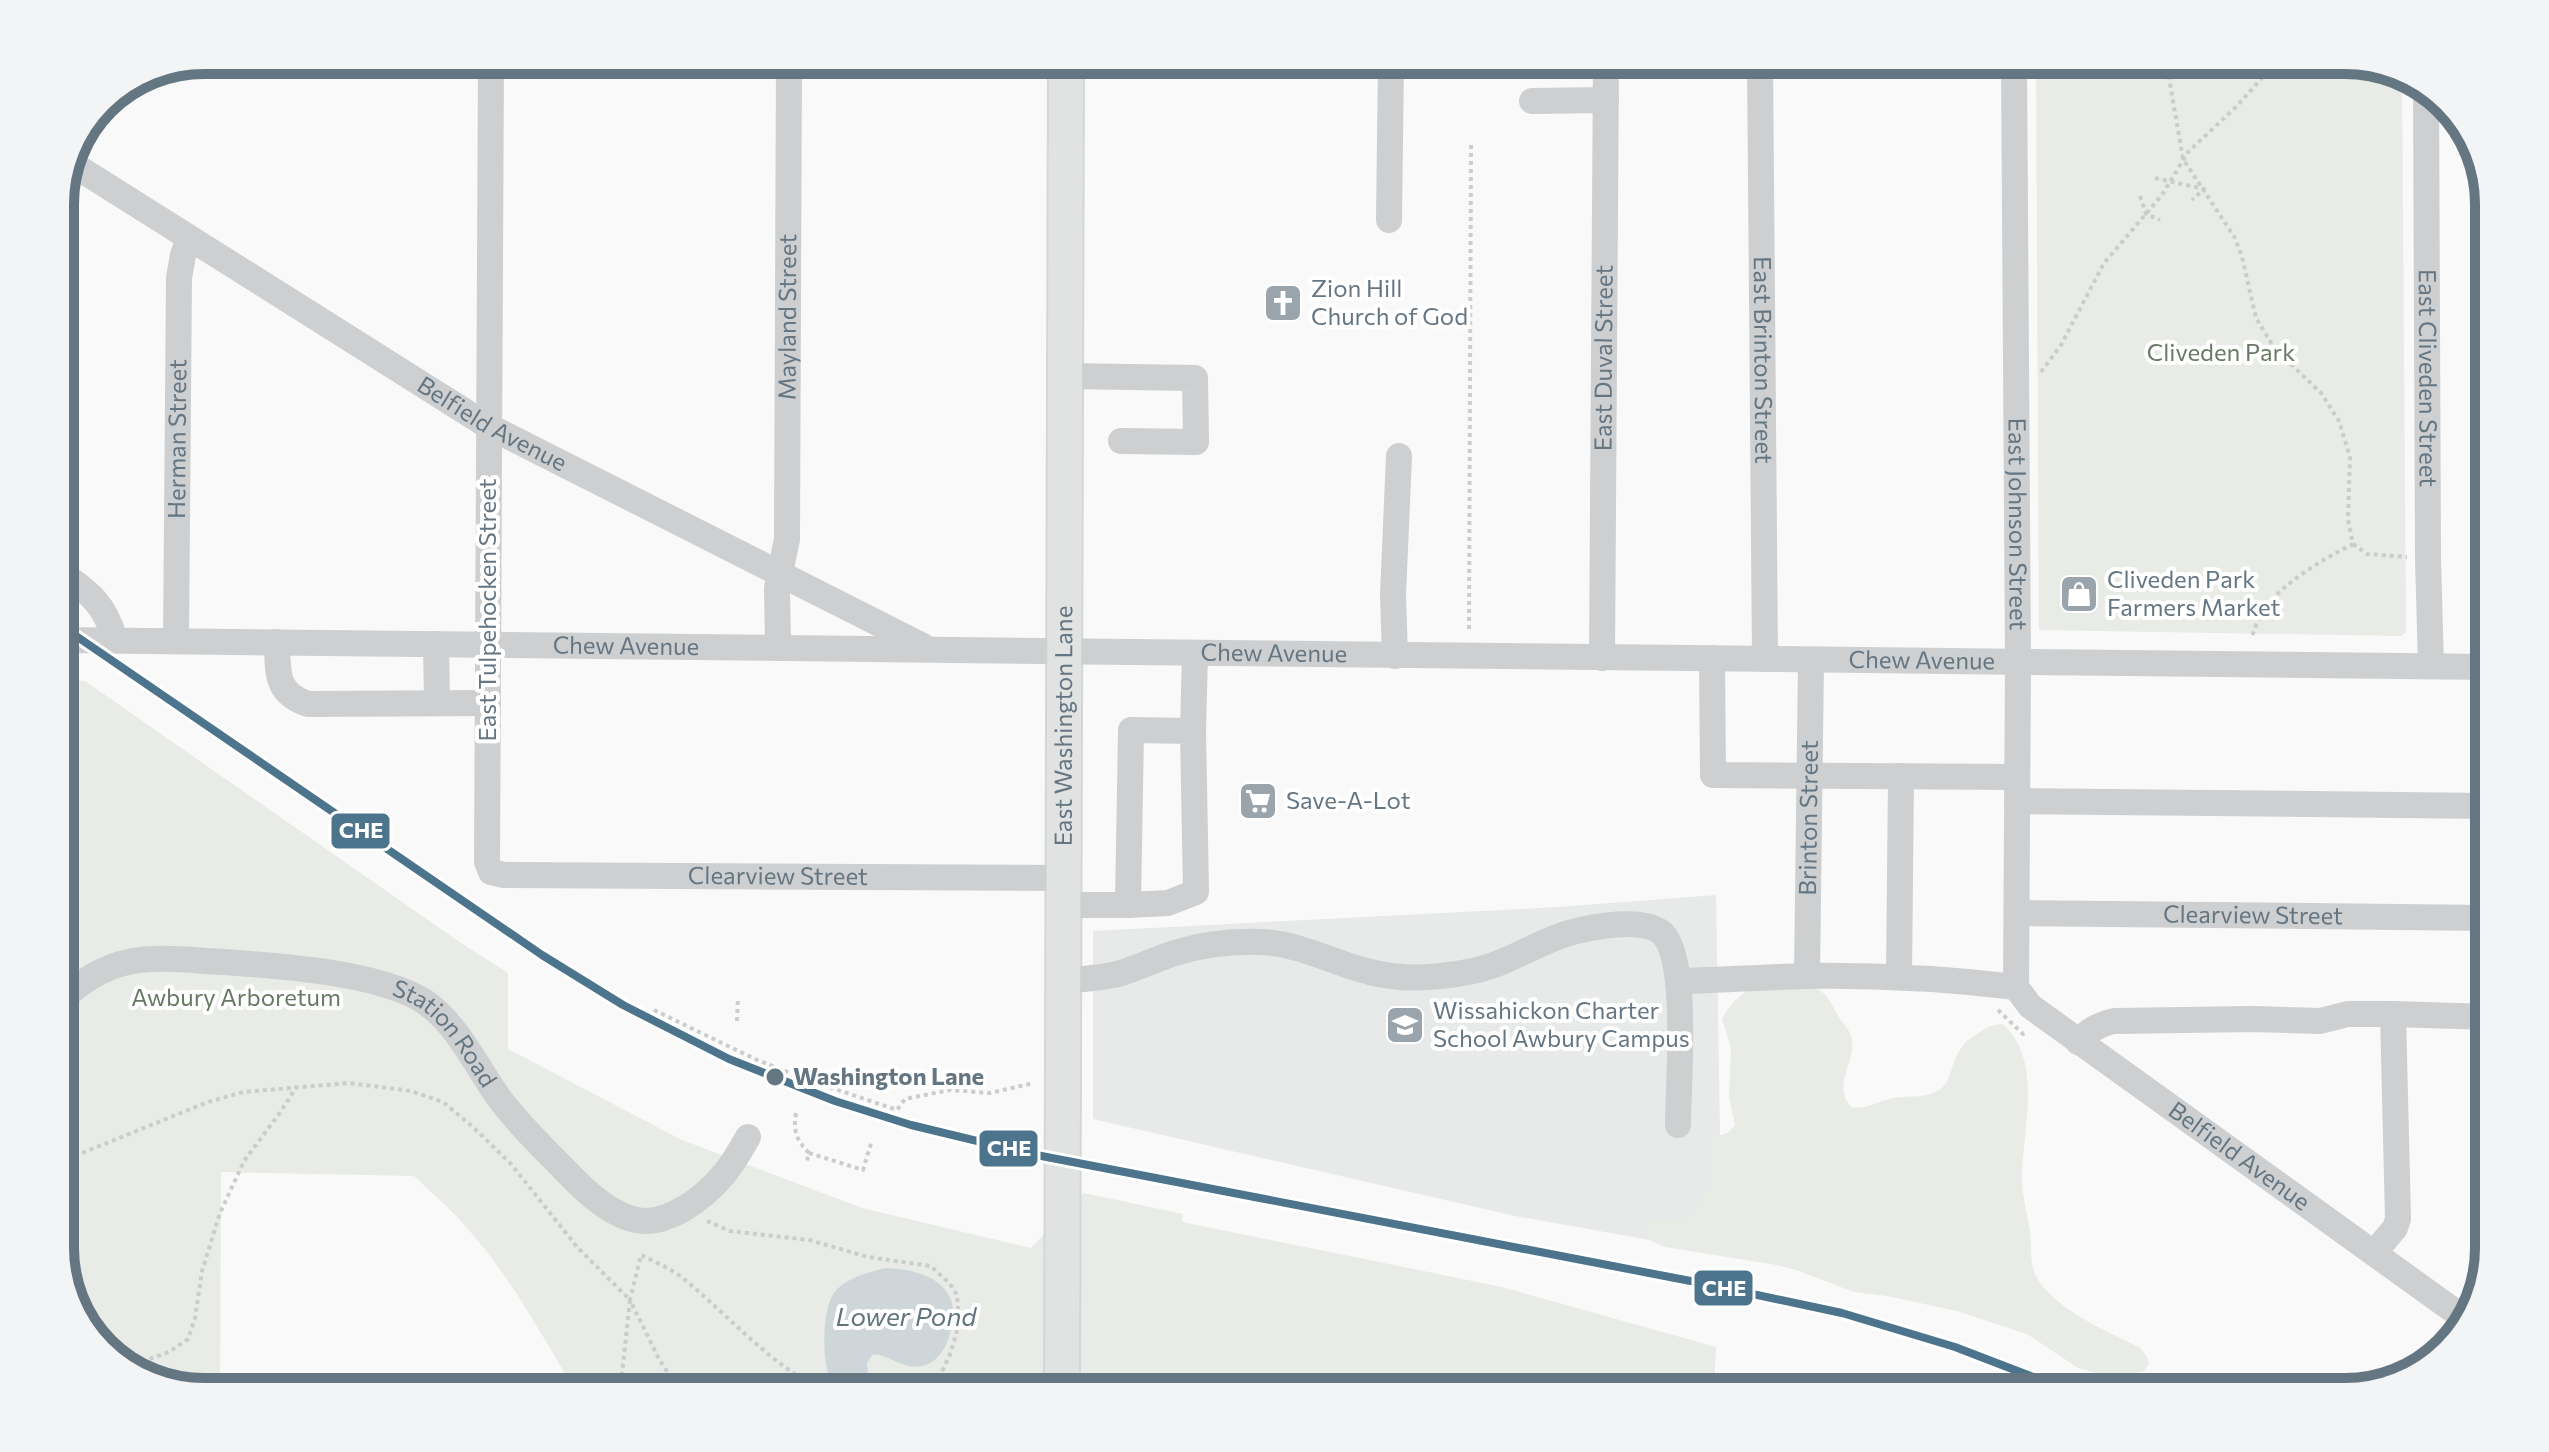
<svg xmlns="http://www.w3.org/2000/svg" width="2549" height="1452" font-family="Commissioner,sans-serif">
<rect width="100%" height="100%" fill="#f9f9f9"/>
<path fill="#e8e9e9" d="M1716,895L1722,1253L1515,1216L1093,1119V931L1558,907Z"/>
<path fill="#e8ebe6" d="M2036,60H2345L2402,75L2406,632L2401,636L2039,630Z
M60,681H85L461,943L508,973V1049L682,1140L862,1208L1031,1248L1084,1193L1183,1214L1182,1222L1502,1287L1716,1347L1714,1392H576C543,1337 510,1276 467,1228C451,1209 432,1193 414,1176L221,1172L220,1392H204L133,1373L84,1327L60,1257Z
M1804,983C1823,990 1827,994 1836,1012C1840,1022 1851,1029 1852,1040C1855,1064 1832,1085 1851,1107C1867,1110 1878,1101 1893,1098C1910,1095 1935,1100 1946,1083C1949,1080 1949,1075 1951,1071C1958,1051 1960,1044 1980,1032C1988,1027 1993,1024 2003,1024C2045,1063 2021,1132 2022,1183C2023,1200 2028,1216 2030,1232C2032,1259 2028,1273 2050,1294C2074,1318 2110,1332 2140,1348L2146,1355L2149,1364L2144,1371L2124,1375H2103L2078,1368L2027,1334L1957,1311L1887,1296L1854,1292L1796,1270L1777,1265L1665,1247L1647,1239L1643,1220H1680L1695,1215C1711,1188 1709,1170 1711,1139L1729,1132L1735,1125L1729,1097L1731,1048L1722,1019C1728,1008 1736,998 1747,991Z"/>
<path fill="#ced6d9" d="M886,1268C926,1269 965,1286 950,1333C947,1345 941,1357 930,1363C906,1376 887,1351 872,1355L867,1363L868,1373L896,1392H851L843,1384L832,1381C821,1366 822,1309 834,1293C845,1278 869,1272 886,1268Z"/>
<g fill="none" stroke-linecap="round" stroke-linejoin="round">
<defs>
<g id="major">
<path id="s13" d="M1062,1392L1066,60"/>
</g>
</defs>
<use href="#major" stroke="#d5d6d7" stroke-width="38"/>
<path stroke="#cbcccd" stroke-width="4" stroke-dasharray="4 4" stroke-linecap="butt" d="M2166,60L2183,159L2235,238L2242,257L2256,318L2275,349L2321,393L2339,421L2350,457L2348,520L2353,544C2325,558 2284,582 2265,608C2259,616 2255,627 2252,637
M2155,178L2204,189L2192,200
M2140,196L2146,214L2160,220
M2041,372L2061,345L2104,263L2162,195L2188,152L2236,107L2278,60
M2353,544L2367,554L2407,557
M1469,629L1471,141
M654,1010L757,1060L803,1078L897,1110L905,1099L950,1090L990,1093L1034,1083
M1998,1010L2023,1034L2026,1031
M737,1021L738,997
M796,1113C793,1130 796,1140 809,1153L807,1161
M809,1153L863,1170L872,1140
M60,1162L208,1102L243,1092L349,1083L411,1091L443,1102L473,1127L511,1164L578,1248L630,1300L620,1392
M707,1221L730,1231L809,1240L868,1257L931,1266L950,1284L957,1295L959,1323L951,1352L939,1378L938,1392
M127,1367L169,1352L188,1339L195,1318L202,1271L220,1213L244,1161L279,1114L297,1086
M800,1379L805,1392
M680,1392L659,1359L630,1300L641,1255C655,1262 672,1269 684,1279C731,1318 769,1363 824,1392"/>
<g stroke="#cecfd0" stroke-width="26">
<path id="s1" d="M491,60L487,862L491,872L504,875L1064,878"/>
<path id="s2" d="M1760,60L1765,659"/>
<path id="s3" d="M2014,60L2018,662L2016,987L2030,1006L2468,1321"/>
<path id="s4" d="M2426,88L2428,559L2431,666"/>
<path d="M1532,101L1606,100"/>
<path id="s5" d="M74,165L488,426L923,646"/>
<path d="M1389,220L1391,60"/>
<path d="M1063,376L1195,378L1196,442L1121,441"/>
<path d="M60,572C90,593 105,604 115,640"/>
<path id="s6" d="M60,640L2489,667"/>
<path id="s7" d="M176,641L179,278L183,255L189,238"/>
<path d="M277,642C278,672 275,693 308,704L488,703"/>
<path d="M436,644L437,703"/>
<path id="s8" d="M778,648L777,588L787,539L789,60"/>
<path d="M1395,656L1393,595L1399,456"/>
<path id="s9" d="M1602,658L1606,60"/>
<path d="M1712,658L1713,775L2017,777"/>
<path d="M1193,731L1131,730L1128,905L1168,903L1196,892L1193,731L1195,653"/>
<path d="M2017,801L2489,806"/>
<path d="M1064,905H1128"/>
<path id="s10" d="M2017,913L2489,918"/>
<path id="s11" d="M1807,976L1811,660"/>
<path d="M1899,977L1901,776"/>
<path d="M1064,981C1082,979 1101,978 1118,974C1138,968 1156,959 1175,953C1201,945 1233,941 1260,942C1299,943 1333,963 1370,972C1404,981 1439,978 1473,971C1507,964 1536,943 1569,933C1591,927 1644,916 1663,934C1689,961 1678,1085 1678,1125"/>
<path d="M1679,981C1722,980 1765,977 1808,976C1878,975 1947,979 2016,987"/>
<path id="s12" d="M60,1001C115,949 154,958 224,962C279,966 379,972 425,1002C458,1025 476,1066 499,1098C517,1122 539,1144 560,1165C580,1186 604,1211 632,1219C666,1229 705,1197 725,1173C734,1162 741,1149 748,1137"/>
<path d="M2078,1042C2089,1030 2098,1025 2114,1021L2253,1019L2320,1021L2348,1014H2393"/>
<path d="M2374,1253L2395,1228L2398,1219L2393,1014L2489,1017"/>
</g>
<use href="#major" stroke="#e1e2e2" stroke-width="34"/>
<defs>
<path id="rail-1" d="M60,625L542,955L623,1005L729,1059L835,1101L911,1125L1031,1154L1701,1283L1842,1313L1955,1347L2072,1392"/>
</defs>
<use href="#rail-1" stroke="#fff" stroke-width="14"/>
<use href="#rail-1" stroke="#4c748c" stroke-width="8"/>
</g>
<defs>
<symbol id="church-square" viewBox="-11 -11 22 22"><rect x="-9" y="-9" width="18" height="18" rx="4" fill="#99a4ac" stroke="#fff"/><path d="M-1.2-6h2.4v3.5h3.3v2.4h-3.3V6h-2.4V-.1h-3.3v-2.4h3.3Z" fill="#fff"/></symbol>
<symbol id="shop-square" viewBox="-11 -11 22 22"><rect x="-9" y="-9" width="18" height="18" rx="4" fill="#99a4ac" stroke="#fff"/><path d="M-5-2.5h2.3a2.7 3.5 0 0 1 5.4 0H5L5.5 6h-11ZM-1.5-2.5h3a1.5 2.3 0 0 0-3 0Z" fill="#fff"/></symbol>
<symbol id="supermarket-square" viewBox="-11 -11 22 22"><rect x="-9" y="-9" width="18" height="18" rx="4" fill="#99a4ac" stroke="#fff"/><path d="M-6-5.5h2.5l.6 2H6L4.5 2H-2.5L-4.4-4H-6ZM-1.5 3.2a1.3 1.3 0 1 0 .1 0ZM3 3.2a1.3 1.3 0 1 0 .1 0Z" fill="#fff"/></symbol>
<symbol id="school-square" viewBox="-11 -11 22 22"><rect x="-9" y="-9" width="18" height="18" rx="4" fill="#99a4ac" stroke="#fff"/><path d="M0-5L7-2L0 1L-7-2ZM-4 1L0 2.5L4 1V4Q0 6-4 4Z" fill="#fff"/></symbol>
</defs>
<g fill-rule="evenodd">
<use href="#church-square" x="1261" y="281" width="44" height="44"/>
<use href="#shop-square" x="2057" y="572" width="44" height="44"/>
<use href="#supermarket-square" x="1236" y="779" width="44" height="44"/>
<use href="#school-square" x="1383" y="1003" width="44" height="44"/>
</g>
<circle fill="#657683" stroke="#fff" stroke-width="3" cx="775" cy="1077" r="10"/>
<g text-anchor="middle" stroke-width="8" stroke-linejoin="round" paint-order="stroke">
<g font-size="24" fill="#657683" stroke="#fff" text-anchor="start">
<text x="1311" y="297">Zion Hill<tspan x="1311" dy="28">Church of God</tspan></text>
<text x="2107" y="588">Cliveden Park<tspan x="2107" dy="28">Farmers Market</tspan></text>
<text x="1286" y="809">Save-A-Lot</text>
<text x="1433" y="1019">Wissahickon Charter<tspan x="1433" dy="28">School Awbury Campus</tspan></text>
</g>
<g font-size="24" fill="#657683" stroke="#fff">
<text dy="8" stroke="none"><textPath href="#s8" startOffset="332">Mayland Street</textPath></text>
<text dy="8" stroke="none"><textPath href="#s9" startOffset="300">East Duval Street</textPath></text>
<text dy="8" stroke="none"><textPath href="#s2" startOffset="300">East Brinton Street</textPath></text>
<text dy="8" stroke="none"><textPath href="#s4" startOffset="290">East Cliveden Street</textPath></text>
<text dy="8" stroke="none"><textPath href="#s5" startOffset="492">Belfield Avenue</textPath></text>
<text dy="8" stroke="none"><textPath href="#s7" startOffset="202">Herman Street</textPath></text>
<text dy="8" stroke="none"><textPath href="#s3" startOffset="464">East Johnson Street</textPath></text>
<text transform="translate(488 610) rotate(-90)" y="8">East Tulpehocken Street</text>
<text dy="8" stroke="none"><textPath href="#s6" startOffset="566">Chew Avenue</textPath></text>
<text dy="8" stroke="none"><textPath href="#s6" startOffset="1214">Chew Avenue</textPath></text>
<text dy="8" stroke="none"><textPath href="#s6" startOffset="1862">Chew Avenue</textPath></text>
<text dy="8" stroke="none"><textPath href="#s13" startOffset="666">East Washington Lane</textPath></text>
<text dy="8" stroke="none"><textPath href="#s11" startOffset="158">Brinton Street</textPath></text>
<text dy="8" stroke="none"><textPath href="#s1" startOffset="1100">Clearview Street</textPath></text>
<text dy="8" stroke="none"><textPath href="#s10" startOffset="236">Clearview Street</textPath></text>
<text dy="8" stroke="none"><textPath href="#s12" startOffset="418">Station Road</textPath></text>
<text dy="8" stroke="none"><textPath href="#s3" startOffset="1208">Belfield Avenue</textPath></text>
</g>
<g font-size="24" fill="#687a64" stroke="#fff">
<text x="2221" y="361">Cliveden Park</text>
<text x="236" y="1006">Awbury Arboretum</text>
</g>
<g font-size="24" font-weight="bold" fill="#657683" stroke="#fff" text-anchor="start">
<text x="793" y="1085">Washington Lane</text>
</g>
<g font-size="26" font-style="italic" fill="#60757c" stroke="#fff">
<text x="906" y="1326">Lower Pond</text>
</g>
</g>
<path d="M0 0H2549V1452H0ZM204 74H2345A130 130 0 0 1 2475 204V1248A130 130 0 0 1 2345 1378H204A130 130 0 0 1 74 1248V204A130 130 0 0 1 204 74Z" fill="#f3f4f5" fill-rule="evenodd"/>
<path fill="none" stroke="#657683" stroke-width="10" d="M204 74H2345A130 130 0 0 1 2475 204V1248A130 130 0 0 1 2345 1378H204A130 130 0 0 1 74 1248V204A130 130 0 0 1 204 74Z"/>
<g stroke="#fff" stroke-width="3">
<rect x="330" y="812" width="61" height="38" rx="8" fill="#4c748c"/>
<rect x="978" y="1129" width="61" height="39" rx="8" fill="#4c748c"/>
<rect x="1693" y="1269" width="61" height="38" rx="8" fill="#4c748c"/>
</g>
<g font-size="22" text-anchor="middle" font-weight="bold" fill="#fff">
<text x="361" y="838">CHE</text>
<text x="1009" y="1156">CHE</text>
<text x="1724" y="1296">CHE</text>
</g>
</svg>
